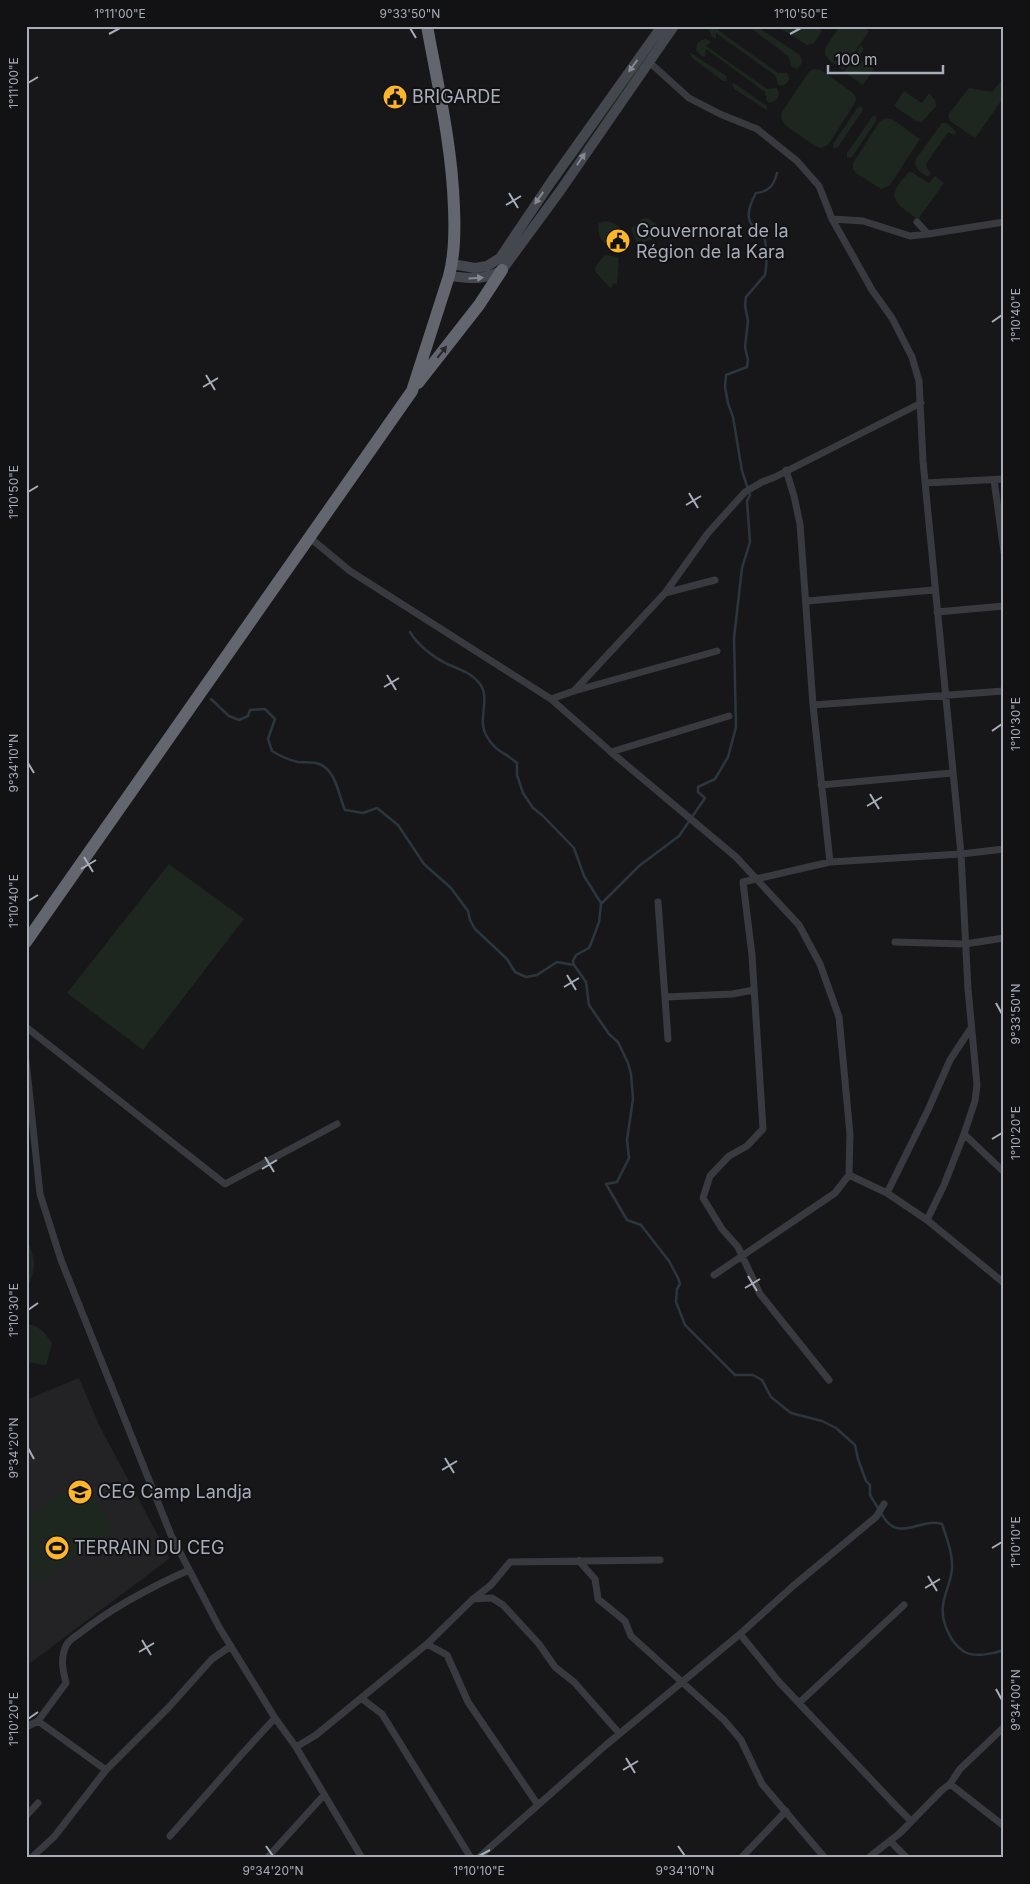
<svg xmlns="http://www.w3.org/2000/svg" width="1030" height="1884" font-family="Inter,sans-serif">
<rect width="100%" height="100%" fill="#171719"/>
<path fill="#232326" d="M79,1378L99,1425L170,1558L26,1666V1400Z"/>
<path fill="#1e271f" d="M712,26L722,27L718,30L778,73H787L789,78C788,84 784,87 778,85L776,76L716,33V39L712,37L709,29Z
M748,26H756L800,55C803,61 802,65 797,69L792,67L788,56Z
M781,26H817L822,31L814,43L807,45L780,28Z
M840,26H860L869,31L843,70C815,52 824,51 840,26Z
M706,39L711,42L706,46L767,89L777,88C782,96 776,104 767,102L765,92L706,49L705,57L700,55L696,50L697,44L701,40Z
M861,45L864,49L858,58L874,69L863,85L844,72Z
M652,47L653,50L570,165H569Z
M691,53L726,76L727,81H723L692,58L690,54Z
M813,69L821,70L853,93L856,98L855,103L828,145L821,148L815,146L784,124L781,118L782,112L809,72Z
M1004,77V97L975,138L950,121L948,115L969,88L992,92Z
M734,83L767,106V110L734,89L732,84Z
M904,91L922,103L929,93L935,100L936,106L922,122L916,121L894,106Z
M861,106L863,110L838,147L834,148L833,144L858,107Z
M873,116H876V121L852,157L847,158V153Z
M886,118L892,119L920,139L890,185L881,189L856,173L853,169V163L880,121Z
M942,123H947L956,132L954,135L948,132L926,164L928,170L931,173L928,177C921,172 913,169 916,159Z
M910,172L913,173L929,183L935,176L944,183L918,219C910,213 891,204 895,191C897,185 903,179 907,174Z
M648,218L667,233L659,235L658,238L643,242L642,240L637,242L631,229L642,219Z
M606,221C619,223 631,235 626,249L613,250C603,244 596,236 599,223Z
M605,255L618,257C620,264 617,275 617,284L613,283L611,289L595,271L596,266Z
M169,864L244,919L143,1050L67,993Z
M26,1238C38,1263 35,1268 26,1293Z
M26,1324C39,1325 46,1333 52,1344L46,1365L26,1362Z
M80,1480L115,1528L38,1584L26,1568V1519Z"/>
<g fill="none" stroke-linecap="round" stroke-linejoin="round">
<path stroke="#2c363e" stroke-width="2.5" d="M410,632C419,647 432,656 447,664C459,669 472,673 480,684C491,699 477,719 486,735C495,752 505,752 517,763V775L523,793L533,808L542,815L574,848L584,876L601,903
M211,699L229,716L239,720L248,716L250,710L265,709L275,719L268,739L272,751C280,756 289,760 298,762C309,763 318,760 328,770C338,781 339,797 345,810L363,813L377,808L398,825L424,864L451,888L468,911L470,920L475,929L507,959L515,972L526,977L537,975L557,962L574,965L586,982L589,1005L609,1034L618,1042L628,1063L631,1074L633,1099L627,1140L629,1158L617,1182L606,1184L627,1220L641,1225L669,1261L678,1278L680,1284L677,1289L676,1302L685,1325L735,1375H753L762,1380L771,1397L791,1413L822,1421L836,1428L855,1445L858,1459L866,1481L870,1485V1495L878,1508
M574,965L573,961L576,955L589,948L592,941L599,922L601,904L639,866L679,836L705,798L698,792V787L715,779L728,757L736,727L734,638L742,568L750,542L747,501L750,495L742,471L733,417L728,403L725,387L726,375L747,367L748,360L745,347L748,321L745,305L746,297L765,275C767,265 767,250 765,240C763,233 758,230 753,226C744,217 751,202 756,193C769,192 774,185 777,173
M881,1513C898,1545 918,1517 942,1524C947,1539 953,1554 952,1569C951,1582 944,1594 943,1606C941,1621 950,1642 963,1651C973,1658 993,1654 1004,1650"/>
<path stroke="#393a40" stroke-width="7" d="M648,61L689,98L720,114L757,129L797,161L819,186L832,219L872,290L892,318L912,357L919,381L923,461L961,854L968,989L977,1085L975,1101L964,1134L944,1185L927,1220
M832,219L863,221L910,236L928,234
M917,222L928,234L1004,222
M786,470L794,496L800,524L813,705L830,862
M994,480L1004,552
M925,483L1004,479
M309,537L350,571L551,699L611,752L736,857L799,925L820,964L839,1017L850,1134L849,1175L835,1193L714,1275
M665,593L715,580
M807,601L934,590
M937,612L1004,606
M574,691L665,593L708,533L745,492L762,482L775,477L921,403
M551,699L574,691L717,651
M813,705L1004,691
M611,752L729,716
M821,785L952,773
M658,902L668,1039
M895,942L965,944L1004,938
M666,997L732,994L754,990
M26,1027L225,1184L337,1124
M26,1061L40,1194L61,1260L171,1535L219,1627L275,1718L296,1747L362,1858
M964,1134L1004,1172
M849,1175L887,1193L927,1220L1004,1283
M887,1193L928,1110L950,1060L971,1028
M829,1380L760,1294L738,1247L722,1229L703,1198L710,1176L729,1156L747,1146L763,1129L752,955L743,882L830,862L961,854L1004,849
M579,1561L595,1579L598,1599L625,1621L631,1636L724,1720L741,1740L762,1784L825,1858
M473,1599L492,1598L503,1605L539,1644L555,1667L574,1682L619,1733
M740,1634L779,1682L897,1807L911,1821
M427,1644L447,1655L468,1702L538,1805
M361,1698L382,1714L471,1858
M799,1703L904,1605
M38,1721L106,1770
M26,1727L38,1721L66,1683C63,1671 60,1658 66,1646C68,1640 75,1637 80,1633C113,1607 151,1587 189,1570
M296,1747L316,1735L427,1644L473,1599L491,1585L510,1562L660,1560
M950,1784L1004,1826
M26,1816L38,1803
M170,1836L242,1754L275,1718
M890,1841L907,1858
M31,1858L54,1837L106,1770L169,1707L212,1659L231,1646
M267,1858L324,1795
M478,1858L606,1745L740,1634L793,1586L876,1517L884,1504
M741,1858L786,1811
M868,1858L900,1833L942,1790L950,1784L960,1769L1004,1727"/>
<path stroke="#45474e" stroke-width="10" d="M452,264L475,268L487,266L500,258L551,182L662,26
M449,276C470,278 483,281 502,270L560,191L674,26"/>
<path stroke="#63666f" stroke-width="12" d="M418,383L479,305L502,270
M26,942L412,391L449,276C455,254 455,231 454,208C452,146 438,86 427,26"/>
</g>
<defs><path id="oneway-solid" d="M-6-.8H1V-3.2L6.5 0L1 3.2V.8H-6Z" transform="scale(1.25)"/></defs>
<g fill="#858994">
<use href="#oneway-solid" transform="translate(633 66) rotate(126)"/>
<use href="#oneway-solid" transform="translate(581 159) rotate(-56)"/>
<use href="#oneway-solid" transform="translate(539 198) rotate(125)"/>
<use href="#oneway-solid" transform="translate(476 278) rotate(-3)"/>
</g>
<use fill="#26272b" href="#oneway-solid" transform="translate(442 352) rotate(-52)"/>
<path fill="none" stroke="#a8adba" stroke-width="2" d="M410,28L416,38M109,34L120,28M790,34L801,28M28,83L38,77M509,193L518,208M506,205L521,196M992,322L1002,315M206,375L215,390M203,387L218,378M28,492L38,486M689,493L698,508M686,505L701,496M387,675L396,690M384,687L399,678M992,731L1002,724M28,763L34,773M870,794L879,809M867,806L882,797M84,857L93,872M81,869L96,860M28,901L38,895M567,975L576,990M564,987L579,978M996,1003L1002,1014M992,1139L1002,1133M265,1157L274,1172M262,1169L277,1160M748,1276L757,1291M745,1288L760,1279M28,1310L38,1303M28,1448L34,1459M445,1458L454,1473M442,1470L457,1461M992,1548L1002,1542M928,1576L937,1591M925,1588L940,1579M142,1640L151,1655M139,1652L154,1643M996,1689L1002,1700M28,1719L38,1712M626,1758L635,1773M623,1770L638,1761M266,1846L273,1856M678,1846L685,1856M479,1856L490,1850"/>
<defs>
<symbol id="civic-disc" viewBox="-11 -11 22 22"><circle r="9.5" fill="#fdb62b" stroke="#121214"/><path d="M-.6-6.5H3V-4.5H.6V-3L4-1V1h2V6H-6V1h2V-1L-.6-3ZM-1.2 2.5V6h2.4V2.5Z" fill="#111"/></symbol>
<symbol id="school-disc" viewBox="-11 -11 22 22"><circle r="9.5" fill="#fdb62b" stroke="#121214"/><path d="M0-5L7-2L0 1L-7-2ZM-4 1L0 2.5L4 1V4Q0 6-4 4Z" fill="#111"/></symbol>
<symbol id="stadium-disc" viewBox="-11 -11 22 22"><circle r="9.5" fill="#fdb62b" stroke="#121214"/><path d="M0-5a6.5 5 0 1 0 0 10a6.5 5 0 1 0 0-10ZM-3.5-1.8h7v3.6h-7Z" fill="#111"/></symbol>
</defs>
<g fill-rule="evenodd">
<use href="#civic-disc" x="381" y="83" width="28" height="28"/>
<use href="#civic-disc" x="604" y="227" width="28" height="28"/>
<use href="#school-disc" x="66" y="1478" width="28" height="28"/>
<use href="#stadium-disc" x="43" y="1534" width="28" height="28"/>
</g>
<g text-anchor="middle" stroke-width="4" stroke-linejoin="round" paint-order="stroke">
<g font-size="18" fill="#a8adba" stroke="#121214" text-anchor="start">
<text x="412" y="103">BRIGARDE</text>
<text x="636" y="237">Gouvernorat de la<tspan x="636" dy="21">Région de la Kara</tspan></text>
<text x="98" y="1498">CEG Camp Landja</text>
<text x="74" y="1554">TERRAIN DU CEG</text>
</g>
</g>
<rect width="1030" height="1884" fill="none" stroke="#121214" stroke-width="55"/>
<path d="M828 65v8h115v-8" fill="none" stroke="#a8adba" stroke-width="2.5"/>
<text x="835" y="65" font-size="15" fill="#a8adba" stroke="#121214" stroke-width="4" paint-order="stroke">100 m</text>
<rect x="28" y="28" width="974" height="1828" fill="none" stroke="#a8adba" stroke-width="2"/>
<g font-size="12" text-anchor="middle" fill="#a8adba">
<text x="120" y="18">1°11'00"E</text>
<text x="410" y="18">9°33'50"N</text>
<text x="801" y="18">1°10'50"E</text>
<text transform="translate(14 83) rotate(-90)" y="4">1°11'00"E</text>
<text transform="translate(1016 315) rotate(-90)" y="4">1°10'40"E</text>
<text transform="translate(14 492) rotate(-90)" y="4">1°10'50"E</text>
<text transform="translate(1016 724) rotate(-90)" y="4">1°10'30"E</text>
<text transform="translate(14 763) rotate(-90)" y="4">9°34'10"N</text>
<text transform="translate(14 901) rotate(-90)" y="4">1°10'40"E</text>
<text transform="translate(1016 1014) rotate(-90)" y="4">9°33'50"N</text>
<text transform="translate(1016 1133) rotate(-90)" y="4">1°10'20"E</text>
<text transform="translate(14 1310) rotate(-90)" y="4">1°10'30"E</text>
<text transform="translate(14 1448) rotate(-90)" y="4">9°34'20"N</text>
<text transform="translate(1016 1542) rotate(-90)" y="4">1°10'10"E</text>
<text transform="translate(1016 1700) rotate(-90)" y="4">9°34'00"N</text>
<text transform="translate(14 1719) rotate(-90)" y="4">1°10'20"E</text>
<text x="273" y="1875">9°34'20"N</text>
<text x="479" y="1875">1°10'10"E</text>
<text x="685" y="1875">9°34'10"N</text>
</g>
</svg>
